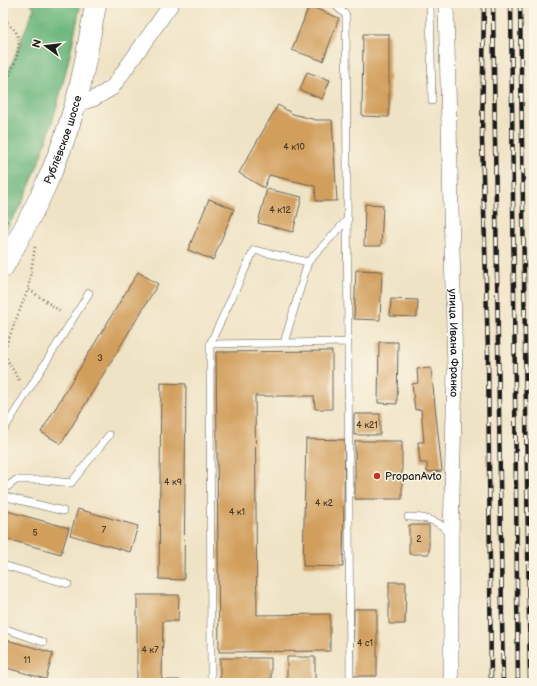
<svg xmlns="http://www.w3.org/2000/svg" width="537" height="686" font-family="'Balsamiq Sans',sans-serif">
<rect width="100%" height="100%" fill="#fcf5e5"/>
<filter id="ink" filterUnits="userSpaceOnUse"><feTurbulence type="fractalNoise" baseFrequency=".025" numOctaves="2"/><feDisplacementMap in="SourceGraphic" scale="8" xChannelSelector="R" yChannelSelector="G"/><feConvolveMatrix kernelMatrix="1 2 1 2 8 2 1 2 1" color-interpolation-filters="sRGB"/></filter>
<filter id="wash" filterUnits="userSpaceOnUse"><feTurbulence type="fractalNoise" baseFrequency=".012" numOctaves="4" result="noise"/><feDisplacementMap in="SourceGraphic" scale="16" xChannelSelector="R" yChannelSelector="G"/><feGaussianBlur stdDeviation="0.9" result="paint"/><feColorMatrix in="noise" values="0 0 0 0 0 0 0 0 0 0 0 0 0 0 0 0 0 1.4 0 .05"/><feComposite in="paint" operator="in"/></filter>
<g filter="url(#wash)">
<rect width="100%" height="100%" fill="#efe3c5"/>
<path fill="#6db77e" stroke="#446a4d" d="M30,3H81C68,65 54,129 29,187C22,204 12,220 3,235V86L34,8Z"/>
<g id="blocks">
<path fill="#d19e5b" d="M309,6L339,18L323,61L292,50Z
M363,34H389V117L362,116Z
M307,72L330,80L322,99L300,90Z
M278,105L293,114L316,120H332L337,201H316L315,186L269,175L264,188L239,173Z
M267,189L302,197L293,232L258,223Z
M209,199L234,209L213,260L188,250Z
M365,204L383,205L381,246H364Z
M356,270L382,271L380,320L354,319Z
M138,272L158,284L61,444L41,432Z
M391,299L418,300L417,317L390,316Z
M379,342H398L397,404L378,403Z
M332,351V409H315L314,396H255L257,615L330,614V651L219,652L216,352Z
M431,368L442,471L427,472V463H420L418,442H424L421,409L415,410L412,384L418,383L417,369Z
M161,383L186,384L184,580L159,579Z
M354,414H380V435H354Z
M306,439L345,440L343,567L303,566Z
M355,441H402V499H355Z
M78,509L138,526L130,552L70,535Z
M3,510L69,528L61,554L3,538Z
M409,525H429V554H409Z
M389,582H406L405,624H389Z
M137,595H179L178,621H163L162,680H180V683H137Z
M354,609H377V676H353Z
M3,639L53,653L46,679L3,667Z
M287,657H315V683H287Z
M220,658H271V683H220Z"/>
</g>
</g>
<g filter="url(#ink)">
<use href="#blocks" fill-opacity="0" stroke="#666257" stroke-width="1"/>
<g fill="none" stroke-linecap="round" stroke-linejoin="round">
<defs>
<path id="lane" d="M333,3L346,15L350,683
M430,3L432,101
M348,219L308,262L254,250L210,344L348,342
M284,343L308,262
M210,344L211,683
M3,431L89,293
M3,490L16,480H44L71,483L109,435
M3,496L63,511
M408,517C422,517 440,520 449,533
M3,565L68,584
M3,628L43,642"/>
<g id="street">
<path id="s1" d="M446,3L455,370L451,536V683"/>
<path d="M76,104L93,99L112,88L172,3"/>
</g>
<g id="secondary">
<path id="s2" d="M3,267C34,212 58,166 75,105C85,72 89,37 96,3"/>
</g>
</defs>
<use href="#lane" stroke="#666257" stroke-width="8"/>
<use href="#street" stroke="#666257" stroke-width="16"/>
<use href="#secondary" stroke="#666257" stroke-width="22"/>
<path stroke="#666257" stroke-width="2.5" stroke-dasharray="1 3" stroke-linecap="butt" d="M3,6L8,24
M3,23C34,32 11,71 3,90
M3,219L8,222
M35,247L28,289L60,311
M19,380L3,353L28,289"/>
<use href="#lane" stroke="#fff" stroke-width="7"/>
<use href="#street" stroke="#fff" stroke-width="15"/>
<use href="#secondary" stroke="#fff" stroke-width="21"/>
<defs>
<path id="rail" d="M484,3L482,139L488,352L491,683
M493,3L503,683
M511,3L518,683
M520,3L530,683"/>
</defs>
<use href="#rail" stroke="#1c1c1c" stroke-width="4.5"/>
<use href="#rail" stroke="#fcf5e5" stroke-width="3" stroke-dasharray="9" stroke-linecap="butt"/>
</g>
</g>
<circle fill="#c8321e" stroke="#fcf5e5" stroke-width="1.5" cx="377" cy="476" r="4"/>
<g text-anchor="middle" stroke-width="3" stroke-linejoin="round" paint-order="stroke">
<g font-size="9" fill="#493c2c">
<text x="294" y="150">4 к10</text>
<text x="280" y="213">4 к12</text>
<text x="100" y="361">3</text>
<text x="367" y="428">4 к21</text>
<text x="173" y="485">4 к9</text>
<text x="324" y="506">4 к2</text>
<text x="237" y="515">4 к1</text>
<text x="104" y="533">7</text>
<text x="35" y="536">5</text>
<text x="419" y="542">2</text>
<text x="365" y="646">4 с1</text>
<text x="150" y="653">4 к7</text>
<text x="27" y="663">11</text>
</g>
<g font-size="11" fill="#1c1c1c" stroke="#fcf5e5">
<text dy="4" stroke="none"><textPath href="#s2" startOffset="141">Рублёвское шоссе</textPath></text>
<text dy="4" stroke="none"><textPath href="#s1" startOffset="340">улица Ивана Франко</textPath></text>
</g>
<g font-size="11" fill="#1c1c1c" stroke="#fcf5e5" text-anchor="start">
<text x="385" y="480">PropanAvto</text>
</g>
</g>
<rect width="537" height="686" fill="none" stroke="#fcf5e5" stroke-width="16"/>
<g transform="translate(46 46) rotate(285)" stroke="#fcf5e5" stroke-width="3" paint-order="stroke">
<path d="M0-3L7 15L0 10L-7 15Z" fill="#1c1c1c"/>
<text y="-6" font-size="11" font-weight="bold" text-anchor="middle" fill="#1c1c1c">N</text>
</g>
</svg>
